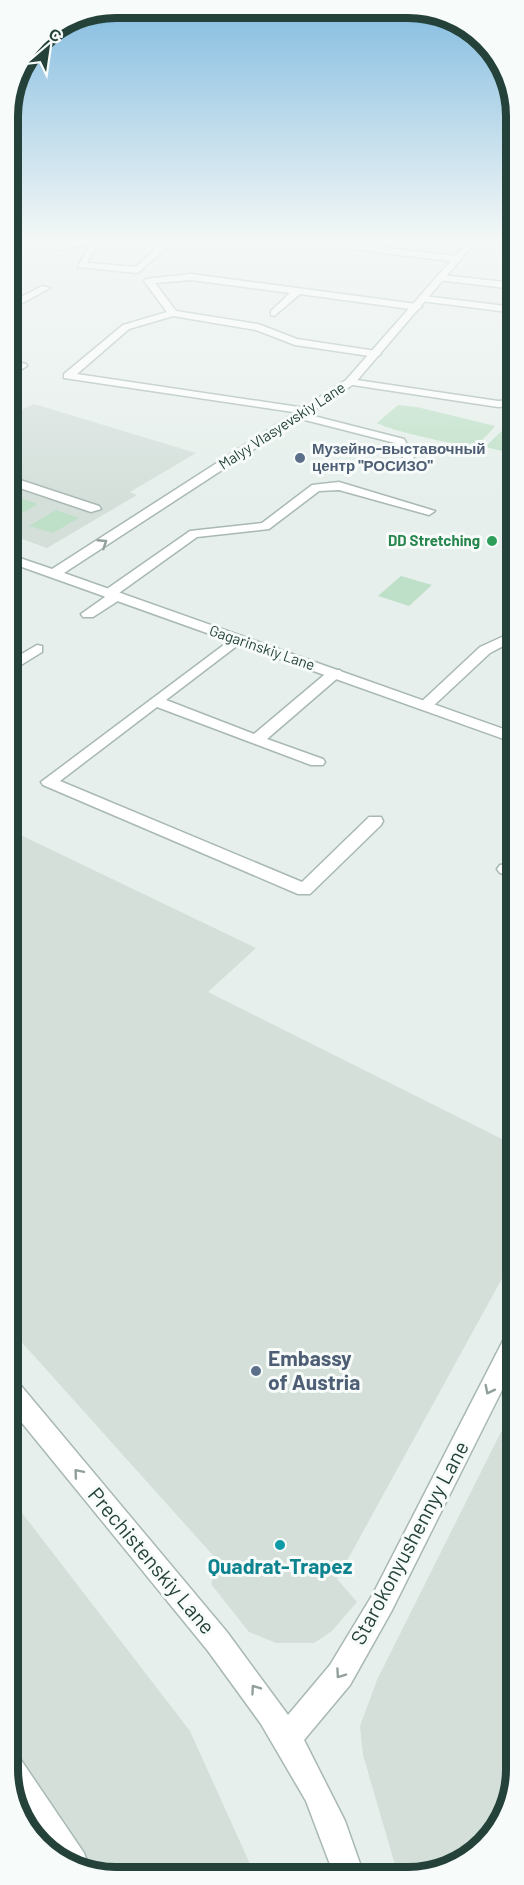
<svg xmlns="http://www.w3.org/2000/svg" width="524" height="1885" font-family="Barlow,sans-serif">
<rect width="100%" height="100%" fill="#e6efeb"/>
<path fill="#d4dfda" d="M34,404L196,453L130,492L137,495L47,548L8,534V416Z
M8,829L256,948L208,992L516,1146V1253L337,1579L357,1602L332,1631L314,1643H276L249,1632L211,1584L218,1561L9,1328Z
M516,1402V1776L490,1840L429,1875H398L363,1755L360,1726L377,1680Z
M9,1496L190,1731L255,1875H94L39,1846L10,1790Z"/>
<path fill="#bfe0c8" d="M398,405L417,407L495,426C490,432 481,443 474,445C461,447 388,430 377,423Z
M512,421L515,422V454L485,447Z
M8,494H9L38,504L12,519L8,518Z
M56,510L79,518L53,533L29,526Z
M401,576L432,585L409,606L378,596Z"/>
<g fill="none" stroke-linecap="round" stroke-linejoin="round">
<defs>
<path id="service" d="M94,238H102L87,263L136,267L168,238H177L138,273L78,267L90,244L56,250L52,247Z
M472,238L515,240V246L475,242Z
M346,243L457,256L461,259L457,262L343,248Z
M191,274L417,304L422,307L417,310L300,294L274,316L271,315V311L290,293L191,280L155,283L176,311L258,324L297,339L376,351L381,354L376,357L295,345L256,330L173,316L129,329L77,374L312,409V413L306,414L404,439L414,457L412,459H404L395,443L297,418L296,416L300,413L64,378V374L123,325L167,312L144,281L146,279Z
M441,275L515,283V289L438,280L436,278Z
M42,286L50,288L8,311V304Z
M424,296L515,307V313L421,301V297Z
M8,360L26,364L27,366L22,369L8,366Z
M350,379L498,401L515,400V406L498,407L346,384L345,382Z
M8,476L99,506L101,509L91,512L8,484Z
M339,482L435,511L429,515L339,490L319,491L269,529L197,537L119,593L123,596L121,599L93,617H83L81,614L105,597L102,594L104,591L190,531L262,523L312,485Z
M515,631V640L490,653L430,709H420L418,706L420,703L480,647Z
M237,635L242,636V642L166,700L254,734L330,670H340L342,673L340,676L267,739L323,759L325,762L323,765H311L157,707L60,781L302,882L369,817H381L383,821L381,825L310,894H298L43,785L41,782Z
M37,645L42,646V652L8,673V662Z
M506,864L515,866V877L500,873L497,869L500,865Z
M9,1753L19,1757L84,1853L88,1864L85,1871L46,1849L20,1810L10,1790Z"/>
<path id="minor" d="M471,238H479L354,384L64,573L515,733V743L8,562V554L52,569L346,380Z
M516,1328V1362L391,1612L350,1685L304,1740L345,1821L364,1875H334L306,1801L261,1724L208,1651L9,1407V1378L17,1381L227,1632L288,1715L330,1665L373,1594L508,1331Z"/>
</defs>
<use href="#service" stroke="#a8b8b2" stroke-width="3"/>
<use href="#minor" stroke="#a8b8b2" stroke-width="3"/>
<use href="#service" fill="#fff" fill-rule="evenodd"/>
<use href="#minor" fill="#fff" fill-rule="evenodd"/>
</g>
<defs><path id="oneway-chevron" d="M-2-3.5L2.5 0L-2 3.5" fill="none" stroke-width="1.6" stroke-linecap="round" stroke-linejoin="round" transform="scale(1.5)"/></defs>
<g stroke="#92a09c">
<use href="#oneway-chevron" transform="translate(103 543) rotate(-33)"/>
<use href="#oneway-chevron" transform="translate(489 1390) rotate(117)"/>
<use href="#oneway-chevron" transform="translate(78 1473) rotate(-130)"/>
<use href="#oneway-chevron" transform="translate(340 1674) rotate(125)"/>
<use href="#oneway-chevron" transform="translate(255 1689) rotate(-125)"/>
</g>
<linearGradient id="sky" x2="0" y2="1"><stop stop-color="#84bce0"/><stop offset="0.48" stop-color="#f4f8f6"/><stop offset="1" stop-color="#f4f8f6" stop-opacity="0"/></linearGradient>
<rect width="524" height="501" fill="url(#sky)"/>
<g fill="#5c6f8a" stroke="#f7fbf9" stroke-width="2">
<circle cx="300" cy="458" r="6"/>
<circle cx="256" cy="1371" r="6"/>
</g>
<circle fill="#2e9e5b" stroke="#f7fbf9" stroke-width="2" cx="492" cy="541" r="6"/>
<circle fill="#0f9aa8" stroke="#f7fbf9" stroke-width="2" cx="280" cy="1545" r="6"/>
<g text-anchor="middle" stroke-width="6" stroke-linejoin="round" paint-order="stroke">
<g font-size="15" fill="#24423a" stroke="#f7fbf9">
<text transform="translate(282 426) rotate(-33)" y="5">Malyy Vlasyevskiy Lane</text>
<text transform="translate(262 648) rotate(19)" y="5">Gagarinskiy Lane</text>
</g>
<g font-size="15" font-weight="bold" fill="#4e5e75" stroke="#f7fbf9" text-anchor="start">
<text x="312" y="454">Музейно-выставочный<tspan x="312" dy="17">центр "РОСИЗО"</tspan></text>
</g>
<g font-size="15" font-weight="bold" fill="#27864d" stroke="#f7fbf9" text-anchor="end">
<text x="480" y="546">DD Stretching</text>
</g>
<g font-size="21" font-weight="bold" fill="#4e5e75" stroke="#f7fbf9" text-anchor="start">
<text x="268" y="1366">Embassy<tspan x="268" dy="24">of Austria</tspan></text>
</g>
<g font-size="21" fill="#24423a" stroke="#f7fbf9">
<text transform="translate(410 1543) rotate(-62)" y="7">Starokonyushennyy Lane</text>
<text transform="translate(151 1561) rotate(50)" y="7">Prechistenskiy Lane</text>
</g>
<g font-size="21" font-weight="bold" fill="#0d838f" stroke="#f7fbf9">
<text x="280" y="1574">Quadrat-Trapez</text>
</g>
</g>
<path d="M0 0H524V1885H0ZM116 18H408A98 98 0 0 1 506 116V1769A98 98 0 0 1 408 1867H116A98 98 0 0 1 18 1769V116A98 98 0 0 1 116 18Z" fill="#f7fbf9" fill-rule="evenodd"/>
<path fill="none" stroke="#24423a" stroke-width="8" d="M116 18H408A98 98 0 0 1 506 116V1769A98 98 0 0 1 408 1867H116A98 98 0 0 1 18 1769V116A98 98 0 0 1 116 18Z"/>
<g transform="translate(48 48) rotate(29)" stroke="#f7fbf9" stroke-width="4.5" paint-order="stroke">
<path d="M0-4.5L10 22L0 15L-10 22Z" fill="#24423a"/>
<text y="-9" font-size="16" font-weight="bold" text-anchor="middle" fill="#24423a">С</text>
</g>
</svg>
